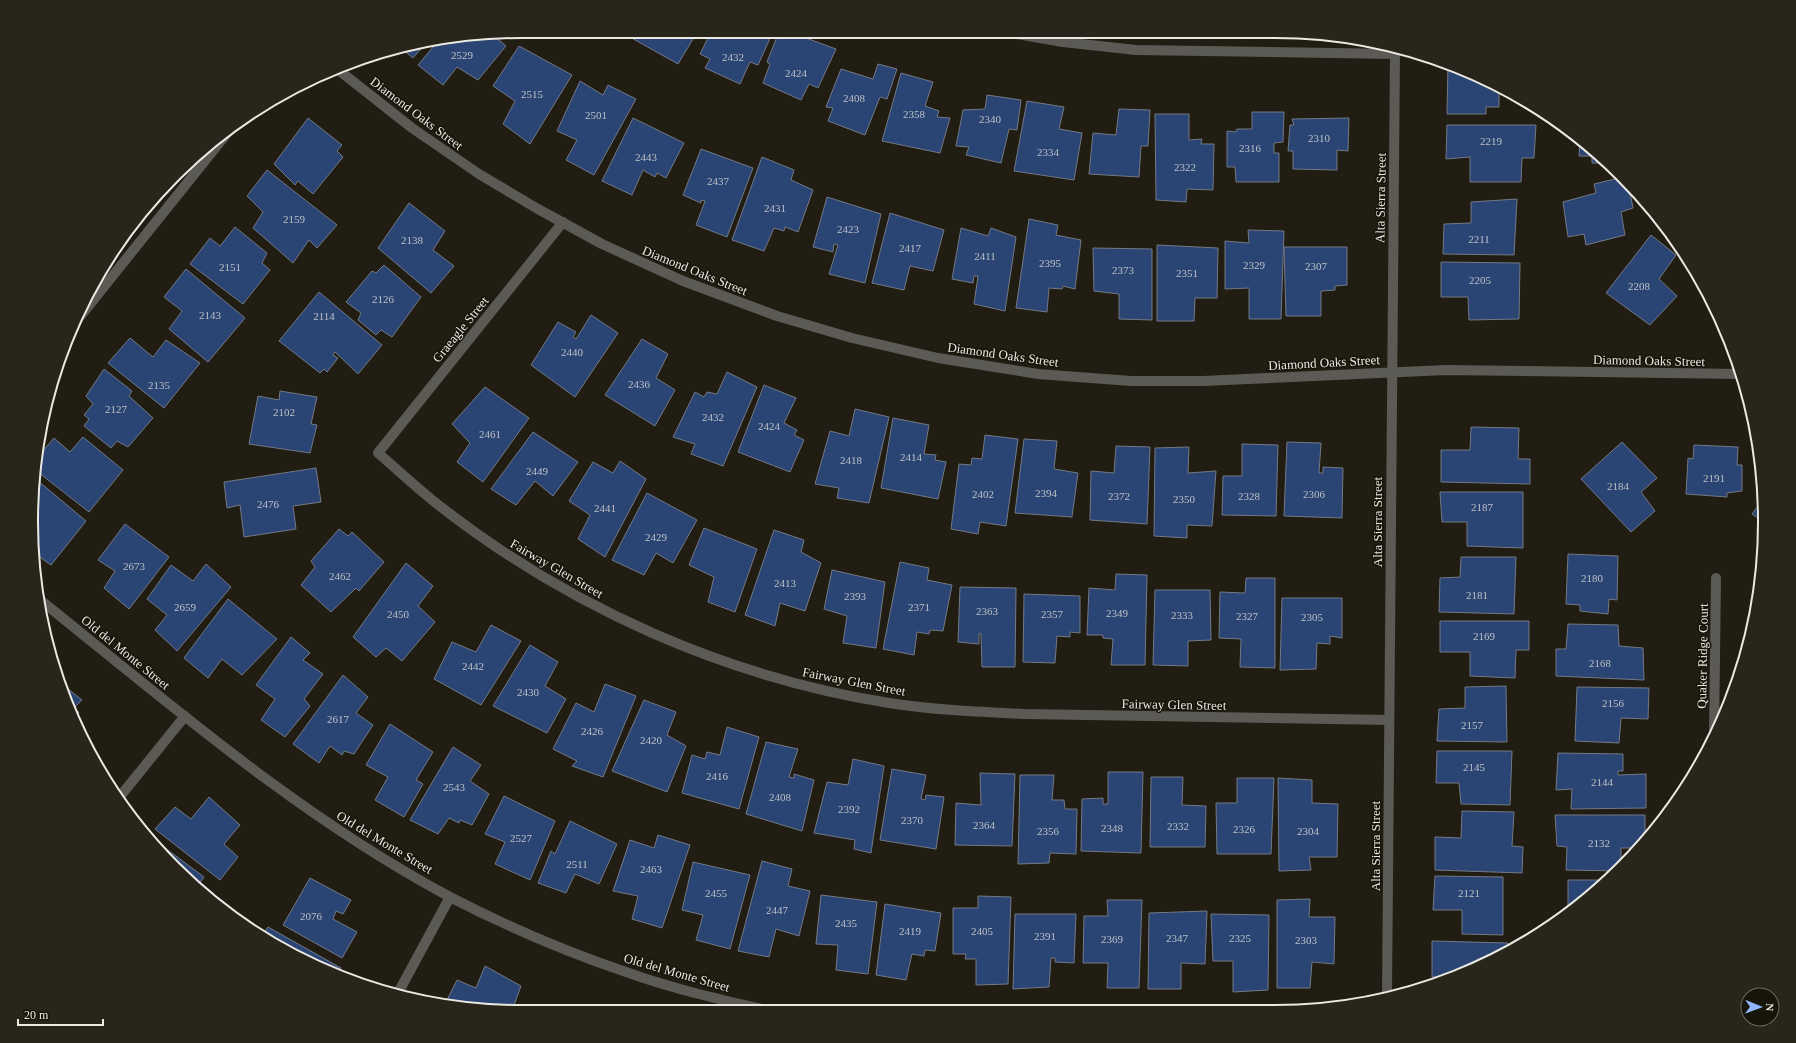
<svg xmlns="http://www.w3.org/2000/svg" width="1796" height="1043" font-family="Georgia,serif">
<rect width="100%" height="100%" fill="#211d13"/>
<path fill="#2a4473" stroke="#737985" d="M696,34L678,64L628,36L629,35Z
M710,34H772L758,65L750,62L740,84L705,68L710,59L700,54Z
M778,34H795L836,49L818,88L809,84L801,100L763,83L770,64L767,62Z
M457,35H493L506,46L478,80L457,67L443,85L418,65L439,40H445L447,38Z
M426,43L413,58L401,48Z
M519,46L572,75L530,144L503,124L515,101L493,86Z
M878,64L897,69L887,99L880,97L865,135L828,121L833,108L826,107L841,69L873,79Z
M1448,65L1499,90V107H1486V114H1447Z
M901,73L933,82L925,106L939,111L937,117L950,118L940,153L882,141Z
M580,81L603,95L608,85L636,99L594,175L566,160L577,140L557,131Z
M987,95L1021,100L1017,130L1009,129L1001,163L966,155L969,147L956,146L963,110L985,109Z
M1027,101L1064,107L1059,129L1082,133L1074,180L1014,171Z
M1119,109L1150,110L1148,146H1141L1139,177L1089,174L1093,133L1116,135Z
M1252,112H1284L1283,142L1274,143V153H1279V182H1236L1235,167H1227V131L1236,132L1237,129H1252Z
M1155,114H1189V140L1202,139L1201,144H1214L1213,190L1187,189L1186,202L1156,200Z
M308,118L342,145L337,151L343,157L313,194L298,181L295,185L274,164Z
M633,118L684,143L666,178L657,173L655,177L643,170L632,195L602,181Z
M1349,118L1348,151L1337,150V170L1293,169V151H1288L1290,125H1294L1292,119Z
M1447,125H1536L1534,158H1522L1521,182H1470V157L1446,159Z
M1580,141L1607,163H1592V156H1579Z
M701,149L753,168L727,237L696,225L705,201L701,200V203L683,195Z
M762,157L794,170L791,180L813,190L798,232L785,227L784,231L774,228L764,251L732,240Z
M267,170L337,225L317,248L309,240L293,263L253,228L263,212L247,196Z
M1623,177L1628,183L1633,208L1621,212L1625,235L1586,245L1584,234L1568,237L1563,202L1596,193L1594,184Z
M827,197L881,214L865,283L829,274L838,245L834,244L833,252L813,247Z
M1517,199L1514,255L1443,254L1444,224L1471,223V202Z
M409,203L445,231L433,250L454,266L431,293L378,248Z
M890,213L944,230L933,271L910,266L904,290L872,283Z
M1029,219L1058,225L1056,235L1081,240L1075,289L1063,286L1062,289L1049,288L1047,312L1016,308Z
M235,227L267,253L262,263L270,270L243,304L190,264L210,238L220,246Z
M961,228L988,236L991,228L1016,237L1005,311L974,304L978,276H974L973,283L952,279Z
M1248,230L1284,231L1281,319H1249V288L1225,289V241L1249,243Z
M1651,235L1676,255L1659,279L1677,296L1650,325L1606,293Z
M1157,245L1218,248L1217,298H1195L1194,321H1157Z
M1284,247H1347V285L1335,286V290L1321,291V316H1286Z
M1093,248L1152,249V320L1119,319V294L1094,291Z
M1441,262L1520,263L1519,319L1469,320L1468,297H1441Z
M384,265L421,297L392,337L381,330L376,335L358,320L361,313L346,302L372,271L376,273Z
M186,269L245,318L208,362L169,329L182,311L164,297Z
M319,292L382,345L358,374L335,352L333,355L338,358L327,372L324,369L320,373L279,341Z
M591,315L618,333L575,397L531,365L558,322L576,332L573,337L576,339Z
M130,338L153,357L166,340L200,363L164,408L108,363Z
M642,339L668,354L656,378L675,390L655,426L605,395Z
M104,369L132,391L129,396L153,418L128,447L117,441L111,448L84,426L89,419L84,415L93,404L86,396Z
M727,372L757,387L723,466L691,454L695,444L673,437L695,392L704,397L707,392L717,394Z
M764,385L796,398L784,423L797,430L794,435L804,440L790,472L738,452Z
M485,387L529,418L483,482L457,462L470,443L452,424Z
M280,391L317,397L311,424L317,425L310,453L249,444L258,396L279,400Z
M855,409L889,417L869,503L837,498L839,488L815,484L830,431L849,436Z
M893,418L929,425L924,454L936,455L935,460L946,462L938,499L881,488Z
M1471,427L1519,428L1518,459H1530V484L1441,482V450H1470Z
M533,432L578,462L553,496L535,481L516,505L491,489Z
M985,435L1018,439L1006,526L980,522L978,534L951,529L959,464L971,465L972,458L982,459Z
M83,437L123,470L89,512L38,472L40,454L54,438L70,452Z
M1024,439L1057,441L1054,469L1078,473L1072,517L1015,513Z
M1287,442L1321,443L1319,473H1323V467L1343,468L1342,518L1284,516Z
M1622,442L1657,478L1641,492L1655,511L1631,532L1581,479Z
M1242,444L1278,445L1276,516L1222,515L1223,476H1242Z
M1694,445L1738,447L1737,465H1742V491L1727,493V497L1686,494L1688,458L1693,459Z
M1116,446L1150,447L1147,524L1090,520L1091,471L1114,473Z
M1189,447L1188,473L1216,471L1212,526L1187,525V538L1154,536L1155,448Z
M620,461L646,479L605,557L578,539L590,515L569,501L593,462L613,473Z
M316,468L321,502L293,506L296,529L244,537L240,505L227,508L224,482Z
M37,480L86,521L51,565L34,553L31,522Z
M1440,492H1523V548L1467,546V522H1442Z
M647,493L697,520L673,563L656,553L644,575L612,560Z
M1763,499L1765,521V523L1752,514Z
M125,524L169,557L129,609L104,588L115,571L98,560Z
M704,528L757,549L735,612L708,602L714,577L689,565Z
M339,529L348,536L352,532L384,562L359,591L356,588L331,612L301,585L315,567L311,561Z
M774,530L804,540L801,552L821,563L805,611L780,603L775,626L745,615Z
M1568,554L1618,556L1617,600L1609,599L1608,614L1580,611V605L1566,604Z
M1461,557H1516L1514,614L1439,612L1440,578L1460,577Z
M900,562L929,568L927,580L952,585L943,631L930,630L929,634L917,632L914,655L883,649Z
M406,563L433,586L418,606L435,622L402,661L386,648L376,657L353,637Z
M206,564L231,587L177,651L155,630L167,615L147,599L171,565L193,581Z
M832,570L885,582L876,648L843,643L847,616L824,609Z
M1116,574L1147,575L1145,665H1111L1113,639L1103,638V635H1087L1089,588L1115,590Z
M1246,578H1275V668L1240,667L1241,639L1219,638L1220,592L1245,593Z
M960,587L1016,588L1015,667H982L981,634L979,633V644L958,642Z
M1155,590H1210L1211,640L1188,641V666L1153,665Z
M1024,594L1080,596V633L1070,632V637L1057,636L1055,663L1023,662Z
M1282,598H1342V638L1330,636V644L1317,643L1316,669L1280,670Z
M228,599L277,639L242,675L222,659L208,678L184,658Z
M1440,621H1529V650H1516L1515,678L1470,676V652H1440Z
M1568,624L1618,625L1619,646L1643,648L1644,680L1556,676V649H1566Z
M491,625L521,641L481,705L434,679L452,642L476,652Z
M291,637L310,653L303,660L323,674L304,699L310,706L285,737L261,720L275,699L256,685Z
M530,645L558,662L545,686L566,699L547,733L493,706Z
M343,675L368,697L356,713L373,725L354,754L344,751L342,755L330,746L319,763L293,744Z
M58,681L82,700L73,709L79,712L75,719Z
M605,684L636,696L603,777L572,766L577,761L553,749L576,703L594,712Z
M1506,686L1507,742L1437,741L1439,709L1465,708V687Z
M1577,687L1649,688L1648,719L1621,718L1619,743L1575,741Z
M644,700L676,712L667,735L686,746L667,792L612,771Z
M390,724L433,752L416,780L423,784L404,817L375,800L388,777L366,765Z
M727,727L759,737L739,809L682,793L692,755L705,759L707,752L720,755Z
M766,742L798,749L789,777L794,778V774L814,780L802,831L746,814Z
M453,747L481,765L470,781L489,794L472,825L460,820L459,823L449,818L438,834L410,820Z
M1437,751H1512L1510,805L1461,804L1459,783H1436Z
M1558,753L1623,754V771H1618V775L1646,774V808L1571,809L1572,789L1556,790Z
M853,759L884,766L871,853L854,849L855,840L814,833L827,782L848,785Z
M892,769L926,775L921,799L925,800L926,795L944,797L936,849L880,840Z
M1108,772H1143L1141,853L1081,851L1082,799L1103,798V804H1108Z
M980,773L1015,774L1012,846L955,845L956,803L981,805Z
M1020,775H1054L1052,800H1064L1065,809H1077L1076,854L1050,853L1049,863L1018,864Z
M1151,777H1183L1182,805L1206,806L1205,847H1150Z
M1237,778H1274L1271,854H1217L1216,803H1237Z
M1278,778L1312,780V803L1338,804L1337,857H1309L1311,870L1279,871Z
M504,796L555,821L530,880L495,864L505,842L485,834Z
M209,797L240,825L224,844L238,857L220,880L155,829L175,807L191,819Z
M1462,811L1514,812L1512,846L1523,847L1522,873L1435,870V837L1461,838Z
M1555,815H1645V839L1638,848H1621V868L1618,871L1566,870L1567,847L1557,846Z
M570,821L617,844L599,884L575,874L566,893L538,883L551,851L555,854Z
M658,835L690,845L662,928L632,919L638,896L613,891L630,840L654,848Z
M149,836L204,877L196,888L148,837Z
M762,861L792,869L788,886L810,891L799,936L776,929L769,957L738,951Z
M693,862L750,875L730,949L696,940L703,915L682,910Z
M1435,876L1503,877V935L1462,934V910H1433Z
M310,878L351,900L343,914L336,911L333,919L357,932L342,958L283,925Z
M1568,880H1606L1568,910Z
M821,895L877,902L868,974L836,970L838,945L816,944Z
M978,896L1011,897L1008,984L976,985V959H965L966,954H953V908H978Z
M1310,899L1309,917H1335L1334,964L1312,962L1310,988H1277V900Z
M1107,900H1142L1139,988H1107L1108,963H1083L1084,916H1108Z
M885,904L941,913L935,951L925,950L924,956L912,954L906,980L876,975Z
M1207,911L1205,964L1181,963V989H1148L1149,913Z
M1015,914H1076L1074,963L1055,962V958H1051L1049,987L1013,989Z
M1211,914L1269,915L1268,990L1233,992V961H1213Z
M268,927L341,968L338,973L262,936Z
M1432,941L1508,943V952L1453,977H1432Z
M485,966L521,986L513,1008L518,1011H489L446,1002L457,980L476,988Z"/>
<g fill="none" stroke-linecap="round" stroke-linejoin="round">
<path stroke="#5c5a55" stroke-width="10" d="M1011,33L1063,42L1136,50L1395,54
M336,68L412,128L479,174L538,209L602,244L683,281L777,316L852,338L938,358L1038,374L1131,381H1203L1446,370L1740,374
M563,222L378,453C399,471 419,490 441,507C571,608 726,677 889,703C934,710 980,712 1025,714L1389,720
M74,324L232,127
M39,599C171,705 300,817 450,897C506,926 567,952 626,972C673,989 722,1000 771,1011
M1714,735L1716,578
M118,799L185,716
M398,993L450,897
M1387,995L1395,50"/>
</g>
<g text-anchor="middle" stroke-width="3" stroke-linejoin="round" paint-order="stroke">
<g font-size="11" fill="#bbc0c6">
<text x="462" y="59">2529</text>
<text x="733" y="61">2432</text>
<text x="796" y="77">2424</text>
<text x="532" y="98">2515</text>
<text x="854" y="102">2408</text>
<text x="914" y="118">2358</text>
<text x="596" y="119">2501</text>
<text x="990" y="123">2340</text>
<text x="1319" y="142">2310</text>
<text x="1491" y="145">2219</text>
<text x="1250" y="152">2316</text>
<text x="1048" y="156">2334</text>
<text x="646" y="161">2443</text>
<text x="1185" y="171">2322</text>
<text x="718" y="185">2437</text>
<text x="775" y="212">2431</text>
<text x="294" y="223">2159</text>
<text x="848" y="233">2423</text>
<text x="1479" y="243">2211</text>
<text x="412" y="244">2138</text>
<text x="910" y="252">2417</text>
<text x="985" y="260">2411</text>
<text x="1050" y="267">2395</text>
<text x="1254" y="269">2329</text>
<text x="1316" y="270">2307</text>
<text x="230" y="271">2151</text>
<text x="1123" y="274">2373</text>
<text x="1187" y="277">2351</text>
<text x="1480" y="284">2205</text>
<text x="1639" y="290">2208</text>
<text x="383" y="303">2126</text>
<text x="210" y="319">2143</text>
<text x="324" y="320">2114</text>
<text x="572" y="356">2440</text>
<text x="639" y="388">2436</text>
<text x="159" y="389">2135</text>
<text x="116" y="413">2127</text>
<text x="284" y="416">2102</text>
<text x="713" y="421">2432</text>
<text x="769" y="430">2424</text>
<text x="490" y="438">2461</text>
<text x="911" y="461">2414</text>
<text x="851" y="464">2418</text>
<text x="537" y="475">2449</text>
<text x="1714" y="482">2191</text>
<text x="1618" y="490">2184</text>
<text x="1046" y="497">2394</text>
<text x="983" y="498">2402</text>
<text x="1314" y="498">2306</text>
<text x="1119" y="500">2372</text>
<text x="1249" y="500">2328</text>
<text x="1184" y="503">2350</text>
<text x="268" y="508">2476</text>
<text x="1482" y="511">2187</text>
<text x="605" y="512">2441</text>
<text x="656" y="541">2429</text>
<text x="134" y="570">2673</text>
<text x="340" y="580">2462</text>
<text x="1592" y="582">2180</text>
<text x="785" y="587">2413</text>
<text x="1477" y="599">2181</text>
<text x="855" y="600">2393</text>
<text x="185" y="611">2659</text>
<text x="919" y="611">2371</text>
<text x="987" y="615">2363</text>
<text x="1117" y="617">2349</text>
<text x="398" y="618">2450</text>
<text x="1052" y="618">2357</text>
<text x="1182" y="619">2333</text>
<text x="1247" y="620">2327</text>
<text x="1312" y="621">2305</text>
<text x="1484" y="640">2169</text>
<text x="1600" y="667">2168</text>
<text x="473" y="670">2442</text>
<text x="528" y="696">2430</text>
<text x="1613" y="707">2156</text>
<text x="338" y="723">2617</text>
<text x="1472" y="729">2157</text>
<text x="592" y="735">2426</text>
<text x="651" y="744">2420</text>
<text x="1474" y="771">2145</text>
<text x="717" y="780">2416</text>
<text x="1602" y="786">2144</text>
<text x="454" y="791">2543</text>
<text x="780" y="801">2408</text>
<text x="849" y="813">2392</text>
<text x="912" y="824">2370</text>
<text x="984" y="829">2364</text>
<text x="1178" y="830">2332</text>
<text x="1112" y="832">2348</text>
<text x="1244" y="833">2326</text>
<text x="1048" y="835">2356</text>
<text x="1308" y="835">2304</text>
<text x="521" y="842">2527</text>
<text x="1599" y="847">2132</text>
<text x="577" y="868">2511</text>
<text x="651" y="873">2463</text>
<text x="716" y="897">2455</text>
<text x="1469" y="897">2121</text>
<text x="777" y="914">2447</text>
<text x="311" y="920">2076</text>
<text x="846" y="927">2435</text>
<text x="910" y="935">2419</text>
<text x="982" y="935">2405</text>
<text x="1045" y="940">2391</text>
<text x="1177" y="942">2347</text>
<text x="1240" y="942">2325</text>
<text x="1112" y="943">2369</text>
<text x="1306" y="944">2303</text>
</g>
<g font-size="13" fill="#ebe9e2" stroke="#17140a">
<text transform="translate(417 113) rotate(37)" y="5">Diamond Oaks Street</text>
<text transform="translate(1380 198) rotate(-89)" y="5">Alta Sierra Street</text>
<text transform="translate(695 270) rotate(22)" y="5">Diamond Oaks Street</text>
<text transform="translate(460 329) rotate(-51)" y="5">Graeagle Street</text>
<text transform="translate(1003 354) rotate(8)" y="5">Diamond Oaks Street</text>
<text transform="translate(1649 360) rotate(1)" y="5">Diamond Oaks Street</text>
<text transform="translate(1324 362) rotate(-3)" y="5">Diamond Oaks Street</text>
<text transform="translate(1377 522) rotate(-90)" y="5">Alta Sierra Street</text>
<text transform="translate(557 568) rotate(30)" y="5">Fairway Glen Street</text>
<text transform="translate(126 652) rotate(39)" y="5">Old del Monte Street</text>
<text transform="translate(1702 656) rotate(-89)" y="5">Quaker Ridge Court</text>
<text transform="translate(854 681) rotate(11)" y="5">Fairway Glen Street</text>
<text transform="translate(1174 704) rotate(1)" y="5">Fairway Glen Street</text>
<text transform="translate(385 842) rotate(31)" y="5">Old del Monte Street</text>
<text transform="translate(1375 846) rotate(-90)" y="5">Alta Sierra Street</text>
<text transform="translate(677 972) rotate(16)" y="5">Old del Monte Street</text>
</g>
</g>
<path d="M0 0H1796V1043H0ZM521 38H1275A483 483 0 0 1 1758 521V522A483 483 0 0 1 1275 1005H521A483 483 0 0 1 38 522V521A483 483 0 0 1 521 38Z" fill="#28251b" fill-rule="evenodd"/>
<path fill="none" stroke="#ebe9e2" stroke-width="2" d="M521 38H1275A483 483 0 0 1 1758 521V522A483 483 0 0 1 1275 1005H521A483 483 0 0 1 38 522V521A483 483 0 0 1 521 38Z"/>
<g transform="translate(1760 1007) rotate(91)"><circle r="19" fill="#17140a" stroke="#6c6960"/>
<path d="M0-3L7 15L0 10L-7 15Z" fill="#91b8fd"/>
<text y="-6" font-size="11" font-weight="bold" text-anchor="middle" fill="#ebe9e2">N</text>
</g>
<path d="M18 1019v6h85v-6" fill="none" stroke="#ebe9e2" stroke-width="2"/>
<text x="24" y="1019" font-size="12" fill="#ebe9e2" stroke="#17140a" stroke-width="3" paint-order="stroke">20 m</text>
</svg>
